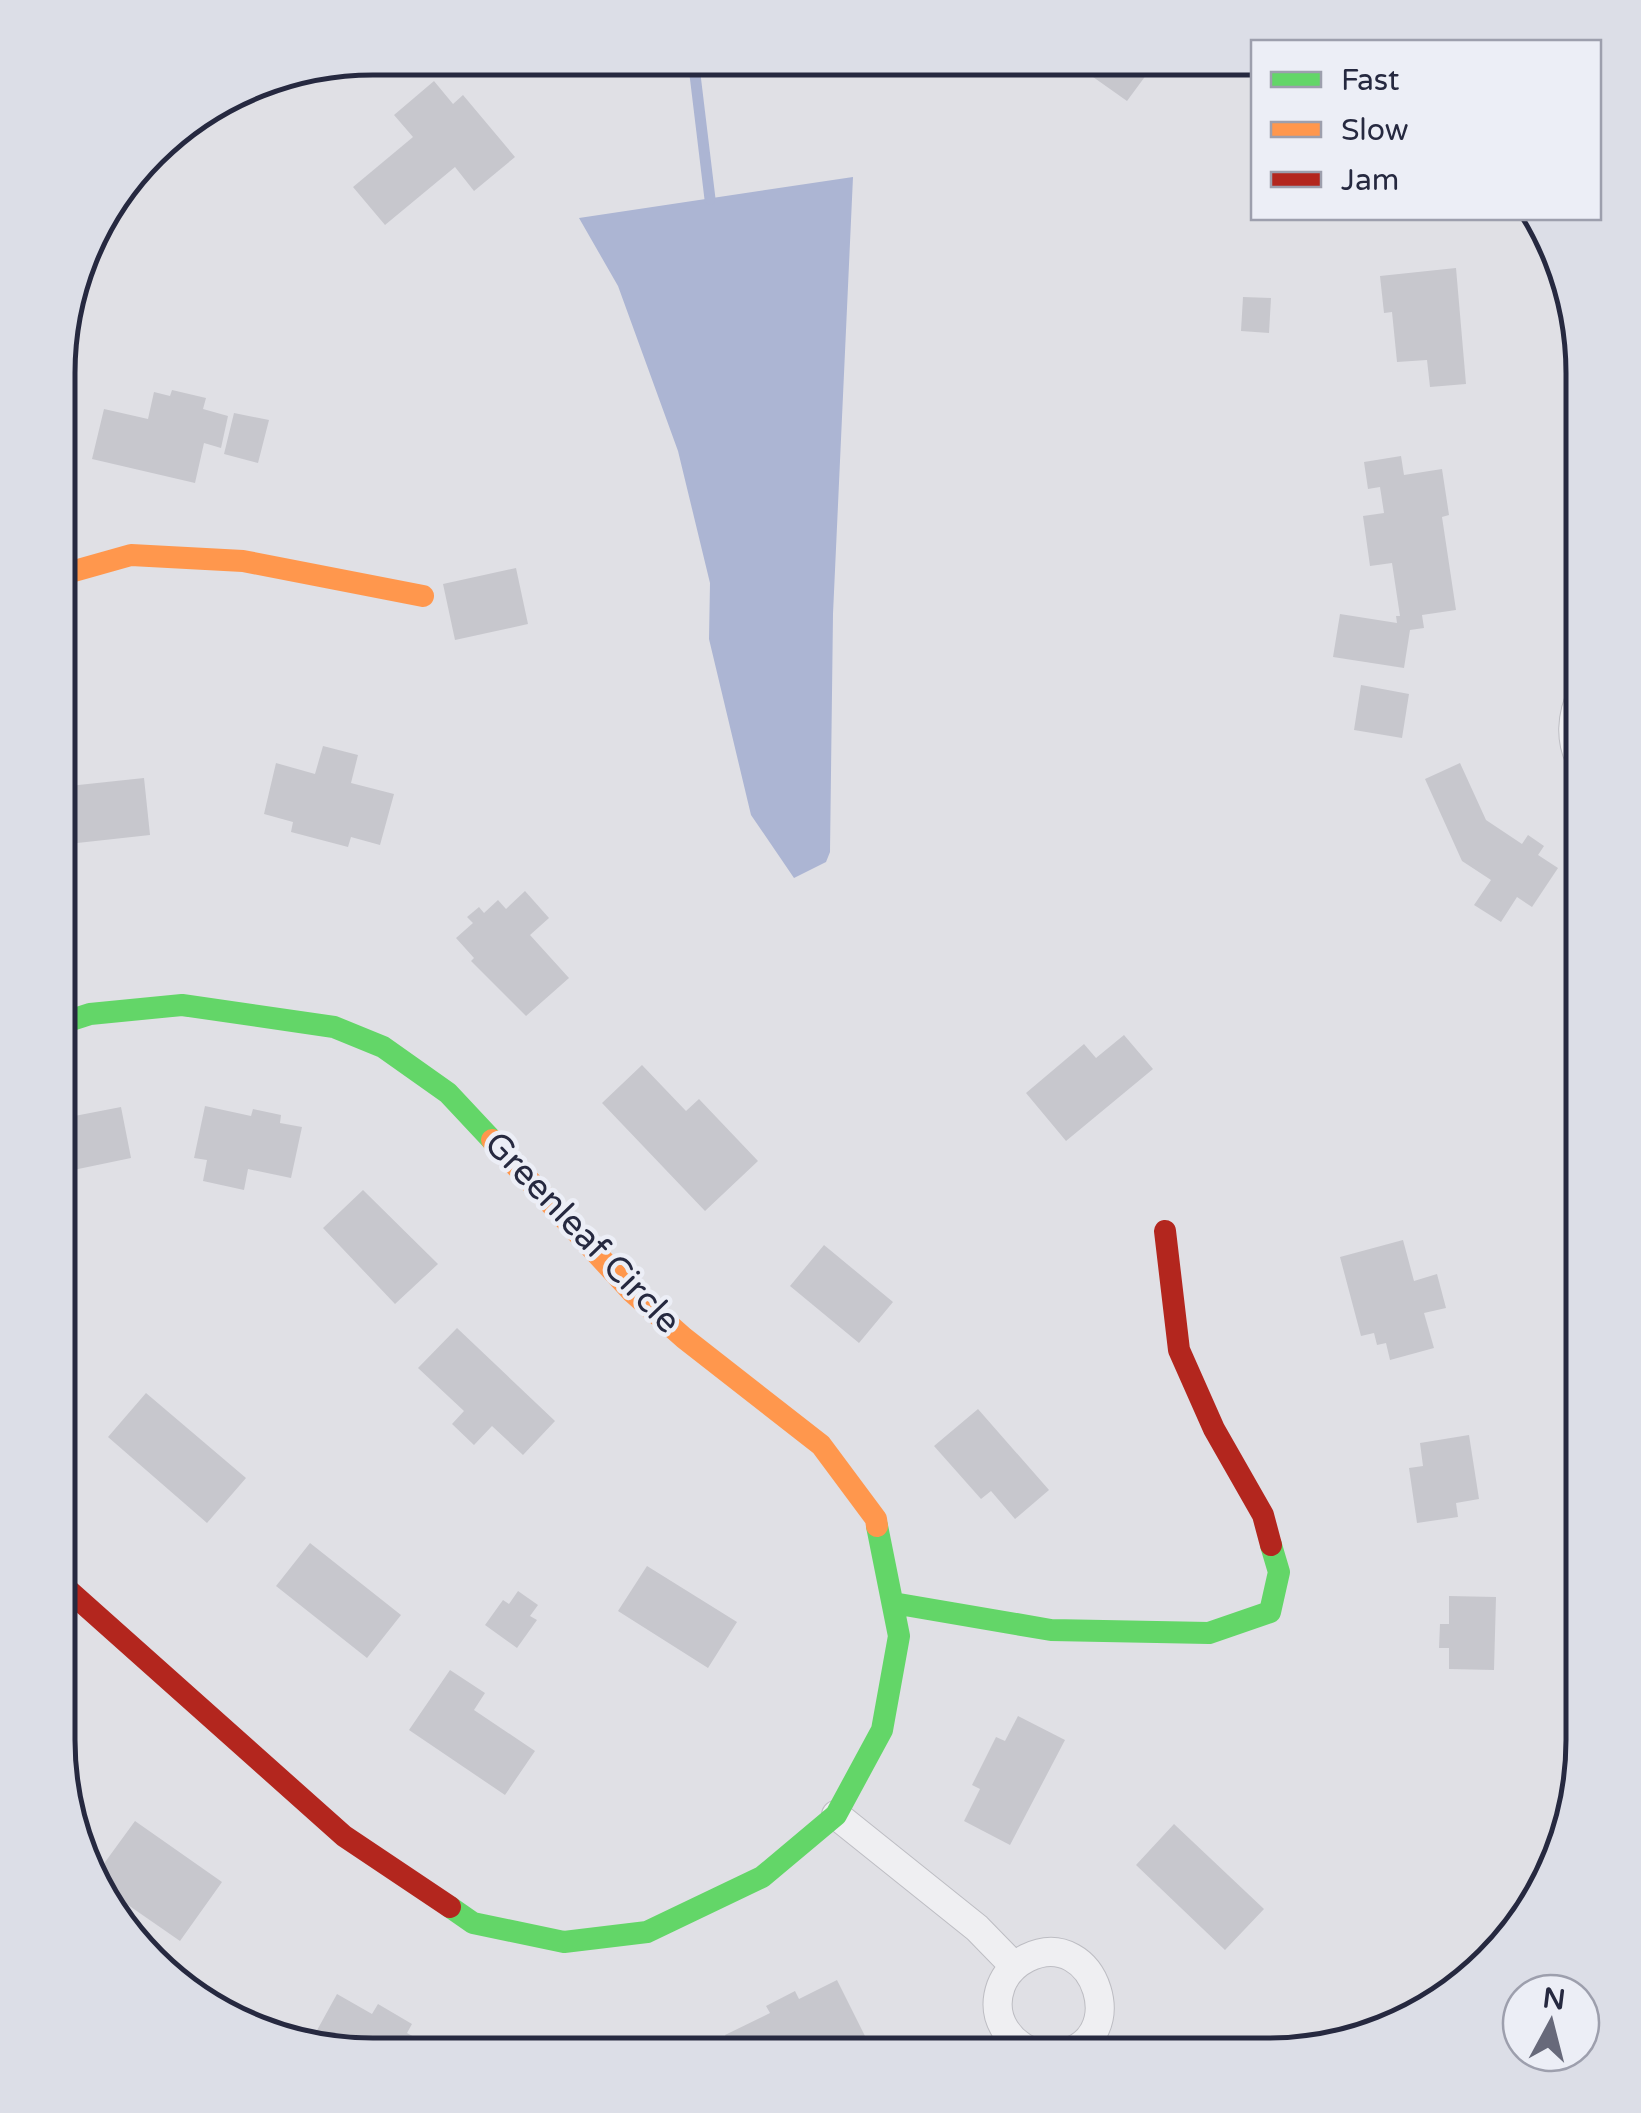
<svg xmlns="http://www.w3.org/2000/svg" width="1641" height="2113" font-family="'Varela Round',sans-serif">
<rect width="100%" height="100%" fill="#e0e0e5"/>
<path fill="#acb5d3" d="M853,177L833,614L830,852L826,862L794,878L751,815L709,639L710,583L678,451L618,286L579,218Z"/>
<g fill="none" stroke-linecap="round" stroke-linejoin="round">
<path stroke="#acb5d3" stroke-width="11" d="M693,58L710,199"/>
</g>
<path fill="#c7c7cd" d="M1069,60H1151L1155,63L1127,101Z
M434,81L453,104L463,95L515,157L474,191L455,167L385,225L353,187L413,137L394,115Z
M1456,268L1466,384L1430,387L1427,360L1397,362L1392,312L1384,313L1380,276Z
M1243,297L1271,298L1269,333L1241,331Z
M172,390L206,398L203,409L228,416L221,448L204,443L195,483L92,459L104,409L148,419L154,392L170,396Z
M234,413L269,420L258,463L224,454Z
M1401,456L1404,475L1442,469L1449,515L1442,517L1456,610L1422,615L1424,628L1410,630L1404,668L1333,657L1340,614L1397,623L1396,616H1400L1392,563L1370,566L1363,516L1384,513L1380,487L1368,489L1364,462Z
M516,568L528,624L455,640L443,584Z
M1361,685L1409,694L1402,738L1354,730Z
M323,746L358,755L351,783L394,794L380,845L351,837L348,847L291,832L293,822L264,814L276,763L315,774Z
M65,747L69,786L144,778L150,835L59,845V748Z
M1460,763L1486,820L1522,844L1528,835L1544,846L1538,855L1558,868L1532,907L1517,897L1501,922L1474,905L1491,880L1462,861L1425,779Z
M525,891L549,918L530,935L569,978L526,1016L471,961L474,958L456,938L473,923L467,917L479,907L484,913L498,900L506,909Z
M1124,1035L1153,1069L1066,1141L1026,1093L1084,1044L1096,1058Z
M642,1065L686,1111L699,1099L758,1161L705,1211L602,1103Z
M205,1106L251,1116L253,1109L281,1115L280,1123L302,1127L291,1178L248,1169L244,1190L203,1181L207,1160L194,1158Z
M121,1107L131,1158L59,1173V1119Z
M363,1190L438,1264L395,1304L323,1228Z
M1403,1240L1414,1281L1437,1274L1446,1308L1424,1313L1434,1348L1390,1360L1386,1343L1377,1345L1374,1333L1361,1336L1340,1257Z
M824,1245L893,1302L859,1343L790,1286Z
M457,1328L555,1421L523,1455L492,1426L474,1445L452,1424L464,1411L418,1368Z
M146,1393L246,1478L207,1523L108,1437Z
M978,1409L1049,1490L1015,1519L991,1491L981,1499L934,1446Z
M1469,1435L1479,1499L1456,1503L1458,1517L1417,1523L1409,1468L1423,1466L1420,1443Z
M310,1543L401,1615L367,1658L276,1586Z
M647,1566L737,1622L708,1668L618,1611Z
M518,1591L538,1605L530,1616L537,1620L517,1648L485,1625L503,1600L509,1604Z
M1449,1596L1496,1597L1494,1670L1449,1669V1648H1439L1440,1624H1449Z
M450,1670L485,1693L474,1710L535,1751L505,1795L409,1730Z
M1018,1716L1065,1740L1010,1845L964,1821L980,1789L972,1785L996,1737L1005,1741Z
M135,1821L222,1882L180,1941L92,1880Z
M1174,1824L1264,1909L1225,1950L1136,1865Z
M837,1980L867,2040L838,2054H734L725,2035L770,2013L766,2006L795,1991L799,1999Z
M337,1994L372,2014L378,2004L412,2024L407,2033L434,2048L431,2053H333L310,2043Z
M1231,2039L1300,2044V2048L1268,2055H1230Z"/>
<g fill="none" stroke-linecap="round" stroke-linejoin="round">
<defs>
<path id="street" d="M1583,765C1569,742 1571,715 1583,692
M836,1815L977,1928L1014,1966
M1042,2055C1011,2047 989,2019 1001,1986C1006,1973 1015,1964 1027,1958C1096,1924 1135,2045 1055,2055"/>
</defs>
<use href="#street" stroke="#bdbdc3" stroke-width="30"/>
<use href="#street" stroke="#efeff2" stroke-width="28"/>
<path stroke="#63d668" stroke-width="22" d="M59,1024L90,1014L182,1005L334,1027L383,1047L448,1093L492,1140
M893,1603L1051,1630L1209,1633L1270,1612L1279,1572L1271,1545
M450,1907L473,1923L564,1942L647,1932L762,1877L836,1815L882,1730L899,1636L877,1526"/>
<path stroke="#ff974d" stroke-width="22" d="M60,575L131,555L243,561L423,596
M492,1140L632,1292L684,1338L821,1445L876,1519L877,1526"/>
<path stroke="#b3261e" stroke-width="22" d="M1165,1231L1179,1350L1214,1429L1263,1515L1271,1545
M58,1581L344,1836L450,1907"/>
</g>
<g text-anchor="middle" stroke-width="9" stroke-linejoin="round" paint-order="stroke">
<g font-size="35" fill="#262940" stroke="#eceef6">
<text transform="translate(583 1232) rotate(46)" y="12">Greenleaf Circle</text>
</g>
</g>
<path d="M0 0H1641V2113H0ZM373 75H1268A298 298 0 0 1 1566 373V1740A298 298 0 0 1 1268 2038H373A298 298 0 0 1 75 1740V373A298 298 0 0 1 373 75Z" fill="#dcdee7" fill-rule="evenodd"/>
<path fill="none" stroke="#262940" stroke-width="5" d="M373 75H1268A298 298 0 0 1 1566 373V1740A298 298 0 0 1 1268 2038H373A298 298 0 0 1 75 1740V373A298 298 0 0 1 373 75Z"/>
<rect x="1251" y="40" width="350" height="180" fill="#eceef6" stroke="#9d9fad" stroke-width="2.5"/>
<rect x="1271" y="72" width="50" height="15" fill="#63d668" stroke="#9d9fad" stroke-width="2.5"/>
<text x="1341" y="90" font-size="30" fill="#262940">Fast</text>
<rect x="1271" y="122" width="50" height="15" fill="#ff974d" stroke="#9d9fad" stroke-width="2.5"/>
<text x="1341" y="140" font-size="30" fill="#262940">Slow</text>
<rect x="1271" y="172" width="50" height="15" fill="#b3261e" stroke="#9d9fad" stroke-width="2.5"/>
<text x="1341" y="190" font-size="30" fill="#262940">Jam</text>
<g transform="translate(1551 2023) rotate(7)"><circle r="48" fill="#eceef6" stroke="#9d9fad" stroke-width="2.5"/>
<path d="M0-8L18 38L0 25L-18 38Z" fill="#67697a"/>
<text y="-15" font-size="28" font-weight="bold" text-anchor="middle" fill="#262940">N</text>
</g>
</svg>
